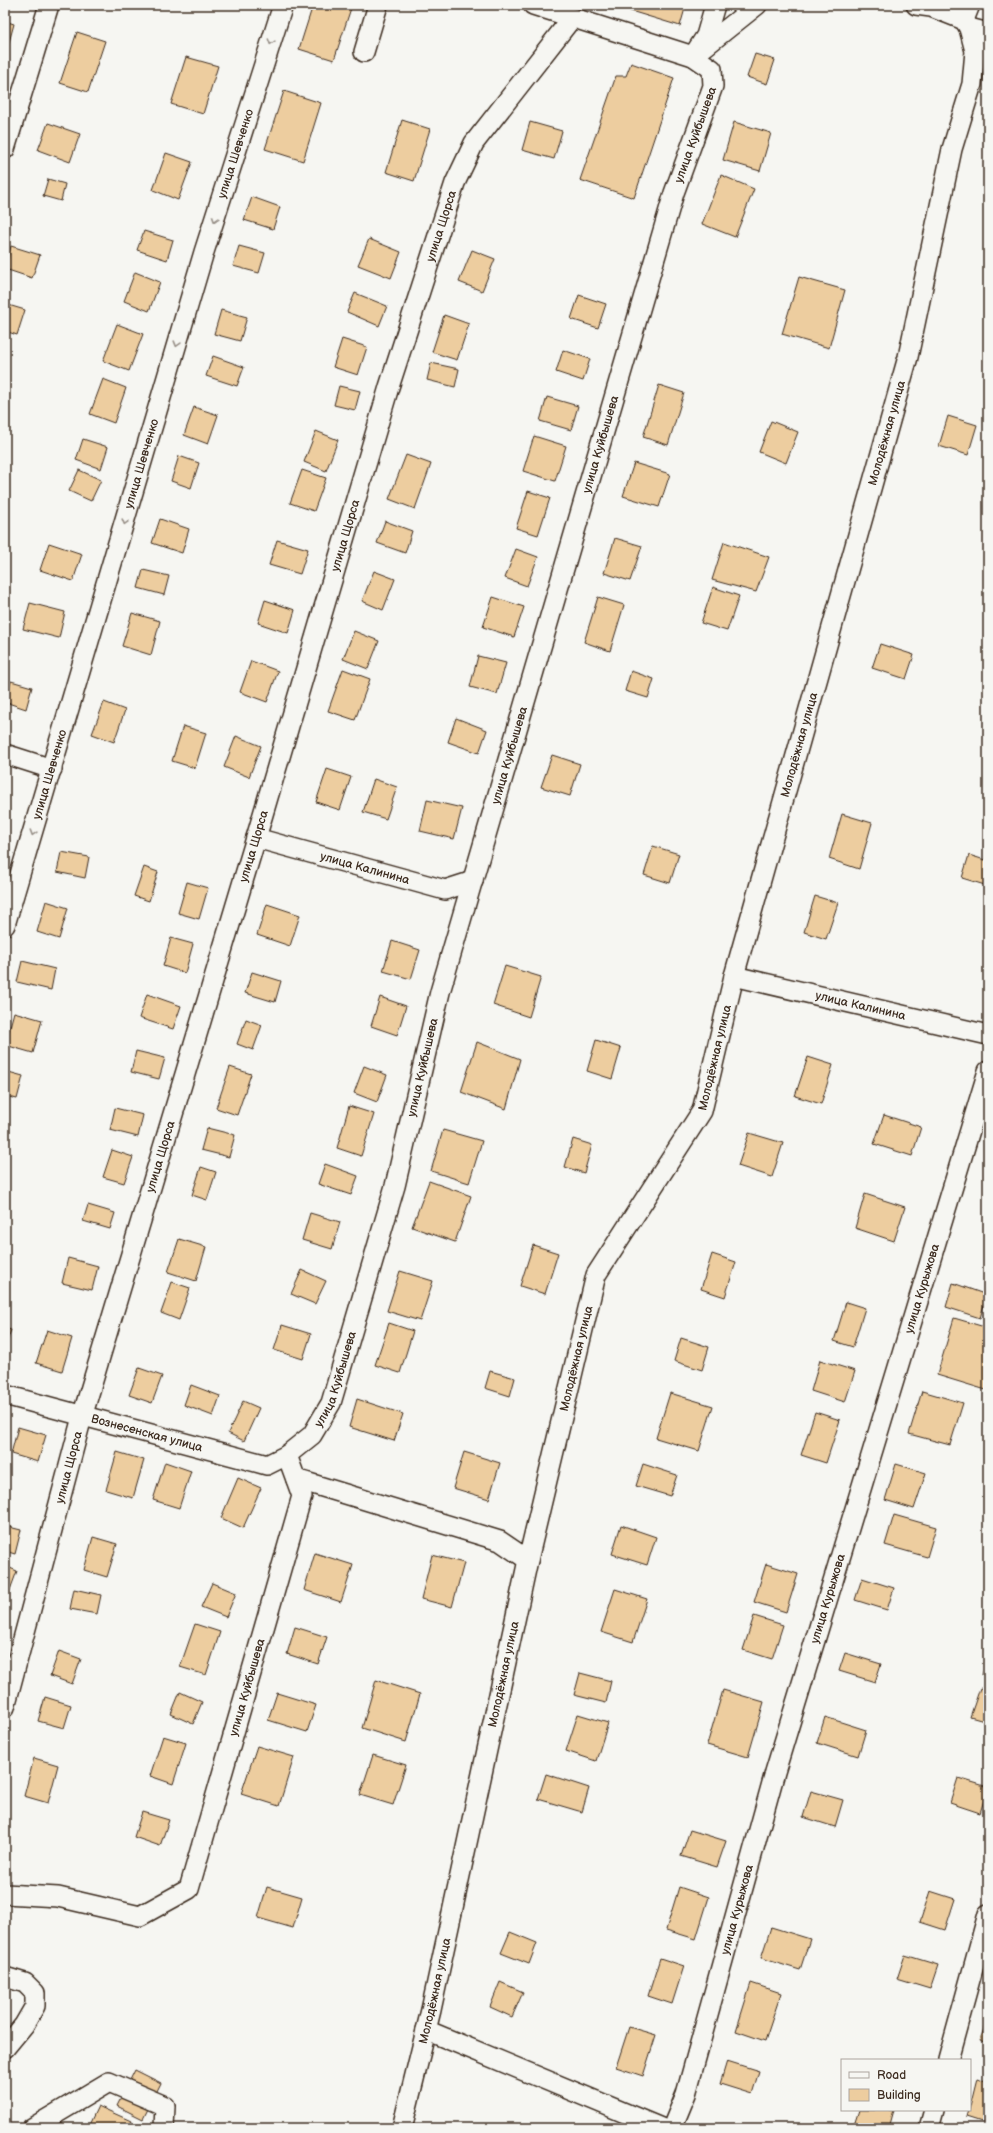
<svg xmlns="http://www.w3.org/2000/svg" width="993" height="2133" font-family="'Balsamiq Sans',sans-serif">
<rect width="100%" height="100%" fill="#f6f6f2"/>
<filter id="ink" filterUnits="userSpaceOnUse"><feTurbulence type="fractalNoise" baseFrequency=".025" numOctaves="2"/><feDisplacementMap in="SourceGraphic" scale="8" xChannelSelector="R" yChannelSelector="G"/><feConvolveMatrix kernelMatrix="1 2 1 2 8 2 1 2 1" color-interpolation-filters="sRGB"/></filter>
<g filter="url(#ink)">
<path fill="#edcd9f" stroke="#3b2a1e" d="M313,5H352L334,60L299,49Z
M611,5H686L680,26Z
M5,21L14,24L6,53L5,52Z
M77,32L105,41L88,92L60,83Z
M755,54L775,60L767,84L747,77Z
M186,57L218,66L203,114L171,104Z
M631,63L674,78L634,198L580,180L616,76H626Z
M284,91L321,103L303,161L265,149Z
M402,120L430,129L414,181L386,172Z
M530,122L562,131L554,159L522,150Z
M734,122L771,133L760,171L723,160Z
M48,123L80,134L70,162L38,150Z
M166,153L192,162L178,200L153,190Z
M721,175L754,189L735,237L702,224Z
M48,179L65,184L61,201L43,196Z
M252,197L280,207L273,229L244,220Z
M144,231L173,240L167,260L137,250Z
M369,239L401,252L391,278L358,265Z
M11,246L40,255L32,278L5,269Z
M239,246L265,253L259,273L233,266Z
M472,250L495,259L482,291L459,282Z
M135,272L160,282L149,311L124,301Z
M799,277L845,290L829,348L782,334Z
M355,293L387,306L379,326L347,312Z
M579,295L606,304L598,328L571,319Z
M5,304L25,310L17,335L5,331Z
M221,310L247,317L240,341L214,334Z
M444,315L469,324L457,360L432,352Z
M117,324L143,334L129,371L103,361Z
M342,339L367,347L358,375L333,367Z
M563,350L590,359L583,381L556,372Z
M213,356L244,367L237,386L206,376Z
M431,363L459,369L455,387L427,380Z
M103,379L126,388L114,423L90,414Z
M659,385L684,393L668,445L643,437Z
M339,386L360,391L355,410L334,405Z
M547,397L578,406L571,430L540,421Z
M194,407L218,415L208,444L184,435Z
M948,416L977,425L968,455L939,446Z
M771,421L798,432L786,463L759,452Z
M316,431L338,440L326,471L304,462Z
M534,436L566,446L555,481L523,471Z
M83,439L108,447L101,469L76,460Z
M406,455L431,464L415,509L389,499Z
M179,456L199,463L191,488L171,481Z
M634,463L670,474L659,507L623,496Z
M79,470L101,480L91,501L69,491Z
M302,470L326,478L314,511L290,503Z
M528,491L550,498L538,535L516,528Z
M160,519L189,529L182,553L152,543Z
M385,521L412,531L405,553L377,543Z
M615,538L642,546L630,581L604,573Z
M277,540L308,549L300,574L269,565Z
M724,542L769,557L756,592L712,580Z
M49,543L82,554L73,581L40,570Z
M516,549L538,557L527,586L505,578Z
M143,570L169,576L164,595L138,588Z
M374,571L395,579L383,610L362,601Z
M713,587L739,596L727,631L701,623Z
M493,597L524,607L514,637L483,627Z
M598,597L624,605L610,651L584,642Z
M265,600L295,610L288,633L258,623Z
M30,603L65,612L59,638L23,629Z
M132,613L160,621L151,655L122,646Z
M354,631L379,641L368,669L343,659Z
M880,644L914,655L906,679L872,668Z
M478,656L506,663L497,694L470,687Z
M251,661L278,671L267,702L240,692Z
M343,669L370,679L355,720L328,711Z
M631,671L654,679L648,698L625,691Z
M11,681L32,687L26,709L5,702Z
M104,702L125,710L114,742L92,734Z
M456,718L487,730L479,753L448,742Z
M183,726L206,733L195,768L172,761Z
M236,736L261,746L249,777L224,767Z
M552,755L580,764L570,796L541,787Z
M327,769L351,777L340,810L316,802Z
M374,779L397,787L386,819L363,812Z
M427,800L462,808L454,839L420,831Z
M842,814L872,823L859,869L829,859Z
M653,846L679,854L670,883L644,875Z
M61,852L89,857L85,878L57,872Z
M969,855L988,861V886L962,878Z
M144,867L158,872L149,901L134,896Z
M187,882L208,888L199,919L178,913Z
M815,896L838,903L826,939L804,932Z
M46,901L68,908L59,939L37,932Z
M267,904L300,915L290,946L257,935Z
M171,938L193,944L185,973L163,966Z
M392,941L420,950L411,979L383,971Z
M22,961L55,969L51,990L17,982Z
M505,966L541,977L529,1017L493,1005Z
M252,972L281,981L275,1002L245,993Z
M147,994L181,1006L173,1029L139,1018Z
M380,997L406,1006L397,1035L371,1026Z
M14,1012L42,1020L33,1053L5,1045Z
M246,1019L262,1025L253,1050L237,1044Z
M596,1040L621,1048L612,1079L587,1071Z
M477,1042L520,1059L506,1109L461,1092Z
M136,1051L165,1058L159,1079L131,1072Z
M808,1057L833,1065L821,1104L795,1096Z
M364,1066L387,1075L377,1102L354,1093Z
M230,1067L251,1074L237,1115L216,1108Z
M5,1071L23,1076L17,1099L5,1096Z
M349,1106L374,1114L361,1156L337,1148Z
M115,1108L143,1115L138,1137L110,1130Z
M884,1115L921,1127L912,1156L874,1144Z
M207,1128L235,1135L229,1157L201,1150Z
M443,1130L482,1141L469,1183L431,1171Z
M749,1133L783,1143L772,1177L738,1166Z
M573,1139L592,1145L584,1173L565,1167Z
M112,1150L133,1157L124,1183L103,1177Z
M325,1164L358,1176L351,1195L318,1184Z
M201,1167L216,1172L207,1200L192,1195Z
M429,1181L471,1196L455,1242L412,1227Z
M865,1194L905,1207L894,1241L855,1228Z
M88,1205L115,1213L110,1229L83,1221Z
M310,1213L340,1222L332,1249L302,1240Z
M179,1239L206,1247L196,1281L168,1272Z
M533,1245L558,1253L545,1294L520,1286Z
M712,1254L736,1262L725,1297L701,1289Z
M68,1258L98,1266L92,1290L62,1283Z
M302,1270L326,1281L315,1304L291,1294Z
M400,1271L433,1281L420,1321L387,1311Z
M172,1282L190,1288L179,1320L161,1313Z
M953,1283L987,1295L980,1318L946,1307Z
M846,1302L865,1308L853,1347L834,1341Z
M954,1318L988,1328V1384L986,1390L937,1375Z
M389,1323L413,1331L400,1373L375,1365Z
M282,1325L311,1334L303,1359L274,1350Z
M5,1328L11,1330L5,1347Z
M47,1330L72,1338L62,1371L36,1363Z
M681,1338L709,1347L702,1370L674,1361Z
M820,1360L855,1371L845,1402L811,1391Z
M139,1368L162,1376L152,1403L129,1395Z
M490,1371L515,1378L510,1396L485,1388Z
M191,1385L220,1396L213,1416L184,1405Z
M922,1391L963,1403L950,1445L909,1434Z
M670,1393L713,1406L699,1451L656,1438Z
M357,1399L403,1414L394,1441L349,1427Z
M243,1401L259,1408L244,1441L228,1433Z
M815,1412L840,1420L826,1463L801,1455Z
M18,1427L46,1435L38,1462L11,1454Z
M117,1452L144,1460L133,1498L106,1490Z
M464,1452L500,1463L489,1499L453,1488Z
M165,1462L191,1471L179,1508L153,1500Z
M643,1464L677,1475L670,1496L636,1486Z
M896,1464L926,1473L914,1509L885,1500Z
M238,1478L261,1488L243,1528L221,1518Z
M894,1515L936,1527L927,1557L885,1545Z
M621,1525L656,1537L647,1565L612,1554Z
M5,1526L21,1530L15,1554L5,1551Z
M93,1537L117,1544L107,1577L84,1570Z
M315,1553L353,1565L341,1602L304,1590Z
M432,1555L464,1563L452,1607L421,1599Z
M766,1564L798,1574L786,1612L754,1602Z
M5,1566L17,1571L7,1598L5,1597Z
M862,1578L894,1588L887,1610L855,1600Z
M212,1583L236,1593L226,1617L201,1607Z
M74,1589L101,1595L97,1614L70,1609Z
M615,1589L647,1599L633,1642L601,1632Z
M754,1616L783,1625L772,1659L743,1650Z
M195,1624L220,1632L206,1675L180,1667Z
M295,1627L327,1637L318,1664L287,1654Z
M59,1651L81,1659L72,1684L50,1676Z
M845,1653L881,1664L875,1682L839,1671Z
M988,1656V1677L982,1675Z
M580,1673L611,1681L606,1703L574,1695Z
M376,1680L420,1694L406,1742L362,1728Z
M980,1688L988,1690V1722L970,1717Z
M723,1690L764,1702L748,1757L707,1745Z
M180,1692L202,1702L193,1724L171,1714Z
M277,1693L316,1705L307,1732L268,1720Z
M45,1697L71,1705L64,1728L38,1721Z
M578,1714L608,1723L596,1761L566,1751Z
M825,1717L866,1730L858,1756L817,1743Z
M163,1736L186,1743L173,1784L150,1776Z
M257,1746L294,1757L279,1806L241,1794Z
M373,1755L406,1765L393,1805L360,1795Z
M34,1758L58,1765L48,1803L24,1796Z
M546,1774L589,1788L582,1812L538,1799Z
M958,1778L988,1787L980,1813L950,1803Z
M811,1791L843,1800L835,1827L803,1817Z
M142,1812L169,1820L160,1846L134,1837Z
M690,1830L726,1841L717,1867L681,1856Z
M267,1887L302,1897L293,1928L258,1918Z
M679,1887L709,1897L696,1939L666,1930Z
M930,1891L955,1899L945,1930L920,1922Z
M771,1927L810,1939L800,1970L761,1958Z
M510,1932L537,1943L529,1964L501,1953Z
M905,1955L938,1965L930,1989L897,1979Z
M660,1958L684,1966L672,2004L648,1996Z
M500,1982L523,1992L512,2017L490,2007Z
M751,1983L781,1993L765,2041L736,2031Z
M5,1997H8L5,2012Z
M988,2017V2043L980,2040Z
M629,2027L656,2035L643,2076L616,2067Z
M727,2061L759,2071L752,2094L720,2084Z
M135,2070L161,2083L143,2119L117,2106Z
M978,2078L988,2082V2124L966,2117L968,2110H970Z
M98,2106L131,2121L128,2128H95L89,2125Z
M859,2110H893L888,2128H853Z"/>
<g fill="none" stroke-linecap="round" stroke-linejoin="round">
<defs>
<g id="minor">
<path d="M964,20L970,5"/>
<path d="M969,28L988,33"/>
<path d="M697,50L706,36L715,5"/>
<path d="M364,52L378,5"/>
<path d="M693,56L757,5"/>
<path d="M5,149L49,5"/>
<path d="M5,754L52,769"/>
<path id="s1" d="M256,838L445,890L473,881"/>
<path id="s2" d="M5,925L204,252L283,5"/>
<path id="s3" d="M734,976L988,1035"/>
<path id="s4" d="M5,1395L267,1465L287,1455"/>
<path d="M296,1479L500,1541L528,1560"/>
<path id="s5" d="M5,1707L82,1417L256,838L389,387L455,183L474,143L572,18"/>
<path id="s6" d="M5,1894L58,1897L140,1916L189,1889L302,1496L287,1455L312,1435L331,1403L395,1186L440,992L674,193L713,86L712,69L693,56L533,5"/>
<path d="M5,1977L25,1983L35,1993V2006L24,2025L5,2048"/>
<path d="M426,2030L661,2128"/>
<path d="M948,2060L988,1914"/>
<path d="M32,2128L109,2082L165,2106L164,2128"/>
<path id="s7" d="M402,2128L431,2010L528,1560L596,1275L702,1111L734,976L908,357L952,149L972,84L975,51L969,28L964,20L931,7L916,5"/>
<path id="s8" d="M672,2128L686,2094L775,1772L988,1071"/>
<path d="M929,2128L934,2110"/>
</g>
</defs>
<use href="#minor" stroke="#3b2a1e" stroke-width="22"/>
<use href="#minor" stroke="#f6f6f2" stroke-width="19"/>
</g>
<defs><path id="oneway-chevron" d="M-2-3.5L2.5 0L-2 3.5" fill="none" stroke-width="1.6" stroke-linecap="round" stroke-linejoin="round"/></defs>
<g stroke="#989088">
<use href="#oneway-chevron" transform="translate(271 42) rotate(108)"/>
<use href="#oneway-chevron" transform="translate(215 219) rotate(108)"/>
<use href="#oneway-chevron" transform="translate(177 344) rotate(106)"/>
<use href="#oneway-chevron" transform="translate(125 522) rotate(106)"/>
<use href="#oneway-chevron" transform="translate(33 833) rotate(107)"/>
</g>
</g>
<g text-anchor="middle" stroke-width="4" stroke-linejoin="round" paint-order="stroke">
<g font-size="12" fill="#3b2a1e" stroke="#f6f6f2">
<text dy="4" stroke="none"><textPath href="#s6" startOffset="2035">улица Куйбышева</textPath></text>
<text dy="4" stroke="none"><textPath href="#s2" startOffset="805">улица Шевченко</textPath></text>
<text dy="4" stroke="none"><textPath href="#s5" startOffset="1544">улица Щорса</textPath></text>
<text dy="4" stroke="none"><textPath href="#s7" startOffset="1773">Молодёжная улица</textPath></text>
<text dy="4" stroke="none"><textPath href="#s6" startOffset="1711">улица Куйбышева</textPath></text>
<text dy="4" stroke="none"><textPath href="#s2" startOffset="481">улица Шевченко</textPath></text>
<text dy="4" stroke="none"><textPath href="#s5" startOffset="1220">улица Щорса</textPath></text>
<text dy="4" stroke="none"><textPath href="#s7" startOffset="1449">Молодёжная улица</textPath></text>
<text dy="4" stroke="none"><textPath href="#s6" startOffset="1387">улица Куйбышева</textPath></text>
<text dy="4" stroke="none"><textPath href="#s2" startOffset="157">улица Шевченко</textPath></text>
<text dy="4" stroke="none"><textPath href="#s5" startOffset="896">улица Щорса</textPath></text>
<text dy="4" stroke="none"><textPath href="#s1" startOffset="113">улица Калинина</textPath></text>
<text dy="4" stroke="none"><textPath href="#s3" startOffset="130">улица Калинина</textPath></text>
<text dy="4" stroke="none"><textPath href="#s7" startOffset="1125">Молодёжная улица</textPath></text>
<text dy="4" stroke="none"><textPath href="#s6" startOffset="1063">улица Куйбышева</textPath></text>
<text dy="4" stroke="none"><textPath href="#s5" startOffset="572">улица Щорса</textPath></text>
<text dy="4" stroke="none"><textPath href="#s8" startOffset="876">улица Курыжова</textPath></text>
<text dy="4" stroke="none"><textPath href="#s7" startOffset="789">Молодёжная улица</textPath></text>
<text dy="4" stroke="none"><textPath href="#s6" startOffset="739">улица Куйбышева</textPath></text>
<text dy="4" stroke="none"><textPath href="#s4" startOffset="147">Вознесенская улица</textPath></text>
<text dy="4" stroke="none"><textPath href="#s5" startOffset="248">улица Щорса</textPath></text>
<text dy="4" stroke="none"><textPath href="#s8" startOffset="552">улица Курыжова</textPath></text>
<text dy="4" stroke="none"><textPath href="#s7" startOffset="465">Молодёжная улица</textPath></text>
<text dy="4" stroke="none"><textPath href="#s6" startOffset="403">улица Куйбышева</textPath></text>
<text dy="4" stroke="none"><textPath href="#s8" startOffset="228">улица Курыжова</textPath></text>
<text dy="4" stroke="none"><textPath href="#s7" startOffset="141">Молодёжная улица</textPath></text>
</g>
</g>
<rect width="993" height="2133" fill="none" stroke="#f6f6f2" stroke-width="20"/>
<rect x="10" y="10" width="973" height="2113" fill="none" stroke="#3b2a1e" stroke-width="1.5" filter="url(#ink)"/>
<rect x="841" y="2059" width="130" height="52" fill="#f6f6f2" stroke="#aba49d"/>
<rect x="849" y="2072" width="20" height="6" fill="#f6f6f2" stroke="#aba49d"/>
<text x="877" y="2079" font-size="12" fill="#3b2a1e">Road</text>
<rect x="849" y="2089" width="20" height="12" fill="#edcd9f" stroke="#aba49d"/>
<text x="877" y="2099" font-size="12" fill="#3b2a1e">Building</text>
</svg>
